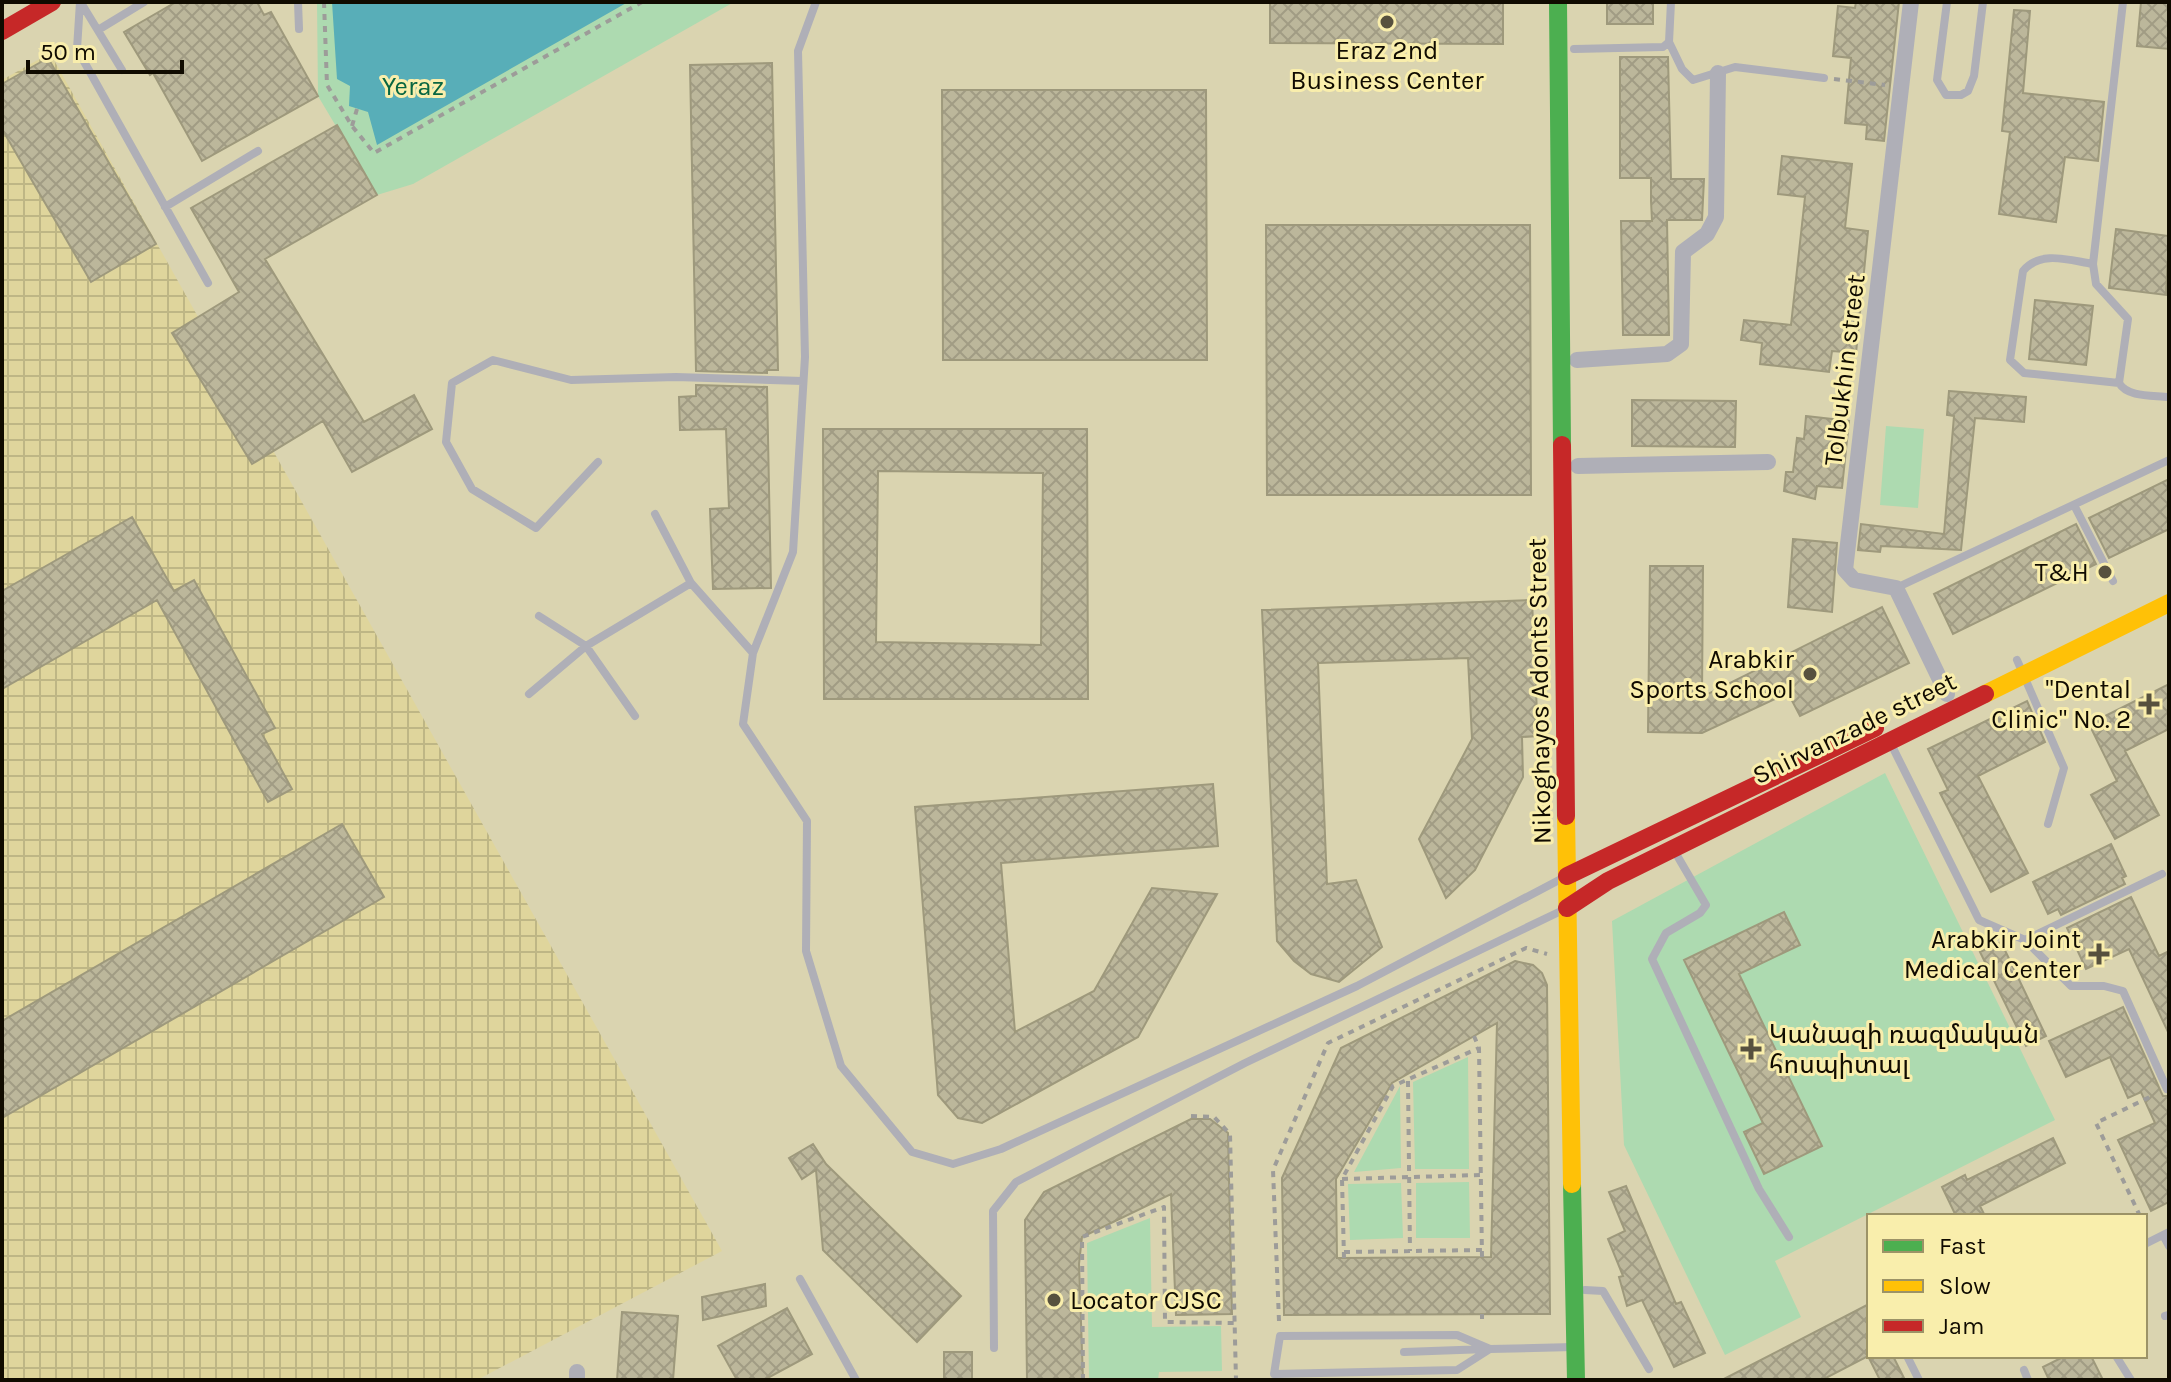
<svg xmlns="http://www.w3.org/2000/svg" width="2171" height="1382" font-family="Karla,'Noto Sans Armenian',sans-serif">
<defs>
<pattern id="industrial-grid" width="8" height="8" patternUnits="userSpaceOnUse" patternTransform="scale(2)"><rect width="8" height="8" fill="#dfd59c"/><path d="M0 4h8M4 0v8" fill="none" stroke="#beb685"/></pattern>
<pattern id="building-cross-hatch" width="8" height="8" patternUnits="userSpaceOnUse" patternTransform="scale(2)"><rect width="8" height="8" fill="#bcb79b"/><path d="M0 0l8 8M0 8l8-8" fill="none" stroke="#a19c84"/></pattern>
</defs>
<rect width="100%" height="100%" fill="#dad4b0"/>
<path fill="url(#industrial-grid)" d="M50,53L722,1251L477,1380H2V80Z"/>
<path fill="#addab0" d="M317,2H734L413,184L377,195L318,96Z
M1886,426L1924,429L1918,508L1880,505Z
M1885,773L2055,1120L1775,1261L1801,1317L1725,1355L1624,1145L1612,921Z
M1468,1057L1469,1169H1415L1413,1082Z
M1400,1086L1401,1168L1354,1172Z
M1469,1182L1470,1238H1416V1183Z
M1401,1183L1403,1238L1350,1240L1348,1184Z
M1150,1218L1152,1327L1221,1326L1222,1371L1159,1372L1158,1380H1089L1087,1243Z"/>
<path fill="#58aeb8" d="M332,2H628L377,145L368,112L349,106L350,86L337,79Z"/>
<path fill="url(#building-cross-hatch)" stroke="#9e997c" stroke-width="2" fill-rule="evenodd" d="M176,2H257L264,15L271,12L318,96L202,161L153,73L150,75L124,32Z
M1270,2H1503V44L1270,43Z
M1607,2H1653V24H1607Z
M1856,2H1899L1884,141L1866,139L1867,125L1845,123L1851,58L1833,56L1838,6L1855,8Z
M2141,2H2169V49L2137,46Z
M2014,10L2030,11L2023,93L2104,102L2098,161L2065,157L2056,222L1999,214L2010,132L2002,131Z
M1620,57H1668L1671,179H1704L1702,220H1667L1669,335H1623L1621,221H1652L1651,201V178H1620Z
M48,58L156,244L91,282L2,129V84Z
M772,63L778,370H767V373L696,371L690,65Z
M942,90H1206L1207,360H943Z
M337,125L377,195L265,259L364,422L414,395L432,429L352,472L323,421L252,464L172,333L239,292L191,208Z
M1782,156L1852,164L1845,228L1868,231L1856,353L1832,351L1829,372L1760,364L1762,343L1741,340L1744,320L1791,325L1805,197L1778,194Z
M1266,225H1530L1531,495H1267Z
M2116,229L2169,236L2166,295L2109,288Z
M2035,300L2093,306L2086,365L2029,359Z
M696,385L767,387L771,588L713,589L710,509L729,508L726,429L680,430L679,397L696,396Z
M1949,391L2026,397L2024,422L1975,418L1961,550L1881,546L1880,552L1858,550L1861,524L1944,534L1954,416L1947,415Z
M1632,400L1736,401L1735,447L1632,446Z
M1806,416L1849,421L1842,488L1817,486L1815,499L1784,491L1786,472H1793L1797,438L1804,439Z
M823,429H1087L1088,699H824ZM878,471L1043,473L1041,645L876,642Z
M2169,479V529L2109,558L2089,518Z
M132,517L174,591L194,580L275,728L262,734L292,789L268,802L157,600L2,689V591Z
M2076,524L2096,564L1953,634L1934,594Z
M1793,539L1837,543L1832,612L1788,607Z
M1650,566H1703L1702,697L1882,607L1909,663L1800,716L1788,693L1702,733L1648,732Z
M1532,600L1538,736L1522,737L1523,777L1475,870L1446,898L1419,839L1472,739L1468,658L1318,663L1327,884L1356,880L1382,947L1339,982L1311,974L1294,961L1277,941L1262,610Z
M2169,684V729L2125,751L2159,815L2115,839L2091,795L2117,781L2089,724Z
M2027,701L2045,742L1978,776L2028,873L1991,892L1940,793L1948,790L1928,749Z
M1213,784L1218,846L1001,863L1015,1032L1094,991L1152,888L1217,894L1138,1037L982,1123L958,1118L938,1095L915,807Z
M342,824L384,897L2,1118V1021Z
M2111,844L2126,876L2122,878L2125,884L2061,915L2058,909L2048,914L2033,882Z
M2131,897L2159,956L2169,951V1034L2129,949L2086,969L2067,928Z
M1784,912L1800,945L1739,974L1822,1146L1764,1174L1744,1132L1763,1123L1684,960Z
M2001,942L2046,1036L2026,1046L1980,952Z
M1515,961L1533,965L1542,973L1547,985L1550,1314L1284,1315L1282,1178L1341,1048ZM1497,1023L1491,1257L1337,1258L1336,1179L1392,1083Z
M2123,1007L2161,1092L2163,1096H2169V1202L2151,1211L2118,1140L2155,1123L2141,1092L2128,1098L2110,1057L2066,1077L2049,1041Z
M1191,1119H1210L1228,1133L1232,1314L1176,1315L1171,1194L1082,1237L1079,1264L1083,1380H1027L1025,1220L1044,1192Z
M2053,1138L2065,1163L1980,1206L1985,1216H1956L1942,1187L1965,1175L1967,1180Z
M813,1144L826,1164L961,1296L917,1342L823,1250L816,1170L802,1179L789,1158Z
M1626,1186L1676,1304L1681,1302L1705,1353L1674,1367L1642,1300L1627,1306L1619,1277L1623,1276L1608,1239L1625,1231L1609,1192Z
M765,1284L766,1306L703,1320L702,1297Z
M1869,1304L1868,1356H1893L1905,1380H1880L1868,1356L1822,1380H1722Z
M787,1308L812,1354L764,1380H737L718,1346Z
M622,1312L678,1316L673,1380H617Z
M944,1352H972V1380H944Z
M2065,1356H2091L2103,1380H2049L2043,1367Z"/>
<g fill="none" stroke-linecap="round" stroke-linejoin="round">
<path stroke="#9d9c99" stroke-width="4" stroke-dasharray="6 6" stroke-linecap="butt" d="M324,2L327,85L352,126L374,153L642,2
M1834,79L1885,85
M352,126L357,109
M1474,1036L1479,1048L1482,1257
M1408,1081L1410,1251
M1191,1116L1214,1117L1230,1134L1236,1380
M1342,1179L1480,1175
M2140,1216L2096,1123L2154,1095
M1344,1252L1482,1250
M1344,1258L1342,1179L1393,1086L1479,1048
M1482,1314V1319
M1279,1321L1273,1170L1328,1043L1526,948L1547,954
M1083,1380L1082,1237L1164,1207L1165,1322L1235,1323"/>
<path stroke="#afafb7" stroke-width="8" d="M80,2L77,49L208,283
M298,2L299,29
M816,2L798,51L805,357L793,552L753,653L743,724L807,821L806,951L841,1066L912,1152L953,1164L1001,1149L1357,986L1561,879
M1947,2L1937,80L1946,95H1961L1968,91L1974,76L1983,2
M2123,2L2093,264L2096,284L2128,319L2119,383C2128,398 2153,395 2169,397
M83,6L122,70
M98,30L144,2
M1669,42L1682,69L1693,80L1735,67L1824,78
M1574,49L1663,47L1669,42L1671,2
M165,207L258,151
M2093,264C2068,260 2041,250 2023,271L2010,360L2024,373L2119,383
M598,462L536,528L472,489L446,442L452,383L493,360L571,380L676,377L803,381
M2074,505L2113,581
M655,514L691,583L753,653
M1896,588L2169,460
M539,616L586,646L635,716
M2017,660L2064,768L2048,824
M529,694L586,646L691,583
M1891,744L1979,920L2025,940L2071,986H2104L2123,991L2167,1089
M1675,852L1706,905L1700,913L1666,933L1652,959L1759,1189L1789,1237
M2025,940L2162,874
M2163,1235L2169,1246
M2145,1244L2169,1232
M800,1279L856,1380
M1585,1290L1603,1291L1649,1369
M2165,1316L2169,1315
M994,1348L993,1211L1016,1182L1245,1063L1561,911
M1490,1349L1457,1370L1274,1374L1280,1336L1457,1335L1490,1349L1573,1347
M1404,1352L1487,1349
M1907,1356L1919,1380
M2116,1356L2131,1380
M2024,1370L2028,1380"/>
<path stroke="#afafb7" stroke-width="16" d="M1911,2L1845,570L1854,580L1896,588L1947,694
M1577,360L1667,354L1681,344L1683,252L1707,234L1716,217L1718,73
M1578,466L1768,462
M577,1372V1380"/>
<path stroke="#4caf50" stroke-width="18" d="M1558,2L1562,445
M1572,1184L1576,1380"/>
<path stroke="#ffc107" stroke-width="18" d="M1985,694L2169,603
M1566,816L1572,1184"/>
<path stroke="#c62828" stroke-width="18" d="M2,31L52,2
M1562,445L1566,816
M1567,876L1875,728
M1567,908L1608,881L1985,694"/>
</g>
<g fill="#57513e" stroke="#f9eeac" stroke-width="3">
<circle cx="1387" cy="22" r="8"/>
<circle cx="2105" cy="572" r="8"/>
<circle cx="1810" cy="674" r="8"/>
<path d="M2145 692h8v8h8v8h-8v8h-8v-8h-8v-8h8z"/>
<path d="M2095 942h8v8h8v8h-8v8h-8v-8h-8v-8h8z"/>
<path d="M1747 1037h8v8h8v8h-8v8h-8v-8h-8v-8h8z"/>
<circle cx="1054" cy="1300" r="8"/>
</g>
<g text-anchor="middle" stroke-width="6" stroke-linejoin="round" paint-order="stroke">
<g font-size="26" fill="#100b00" stroke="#f9eeac" text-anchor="end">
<text x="1387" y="59" text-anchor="middle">Eraz 2nd<tspan x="1387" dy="30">Business Center</tspan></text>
<text x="2089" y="581">T&amp;H</text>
<text x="1794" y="668">Arabkir<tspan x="1794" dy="30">Sports School</tspan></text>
<text x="2131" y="698">"Dental<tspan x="2131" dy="30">Clinic" No. 2</tspan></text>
<text x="2081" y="948">Arabkir Joint<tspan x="2081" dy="30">Medical Center</tspan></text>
<text x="1769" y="1043" text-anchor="start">Կանազի ռազմական<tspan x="1769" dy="30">հոսպիտալ</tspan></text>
<text x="1070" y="1309" text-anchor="start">Locator CJSC</text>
</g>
<g font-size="26" fill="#086641" stroke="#f9eeac">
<text x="413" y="95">Yeraz</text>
</g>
<g font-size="26" fill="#100b00" stroke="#f9eeac">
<text transform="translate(1844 370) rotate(-83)" y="9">Tolbukhin street</text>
<text transform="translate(1539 691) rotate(-91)" y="9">Nikoghayos Adonts Street</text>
<text transform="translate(1854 728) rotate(-26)" y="9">Shirvanzade street</text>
</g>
</g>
<rect width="2171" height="1382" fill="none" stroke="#100b00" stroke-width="8"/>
<rect x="1867" y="1214" width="280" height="144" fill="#f9eeac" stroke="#9c9367" stroke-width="2"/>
<rect x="1883" y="1240" width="40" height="12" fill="#4caf50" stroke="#9c9367" stroke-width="2"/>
<text x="1939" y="1254" font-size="24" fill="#100b00">Fast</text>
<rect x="1883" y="1280" width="40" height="12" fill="#ffc107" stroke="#9c9367" stroke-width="2"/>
<text x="1939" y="1294" font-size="24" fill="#100b00">Slow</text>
<rect x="1883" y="1320" width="40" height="12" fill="#c62828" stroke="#9c9367" stroke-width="2"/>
<text x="1939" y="1334" font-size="24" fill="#100b00">Jam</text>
<path d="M28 60v12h154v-12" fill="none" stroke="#100b00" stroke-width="4"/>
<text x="40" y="60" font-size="24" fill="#100b00" stroke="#f9eeac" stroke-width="6" paint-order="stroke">50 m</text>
</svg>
